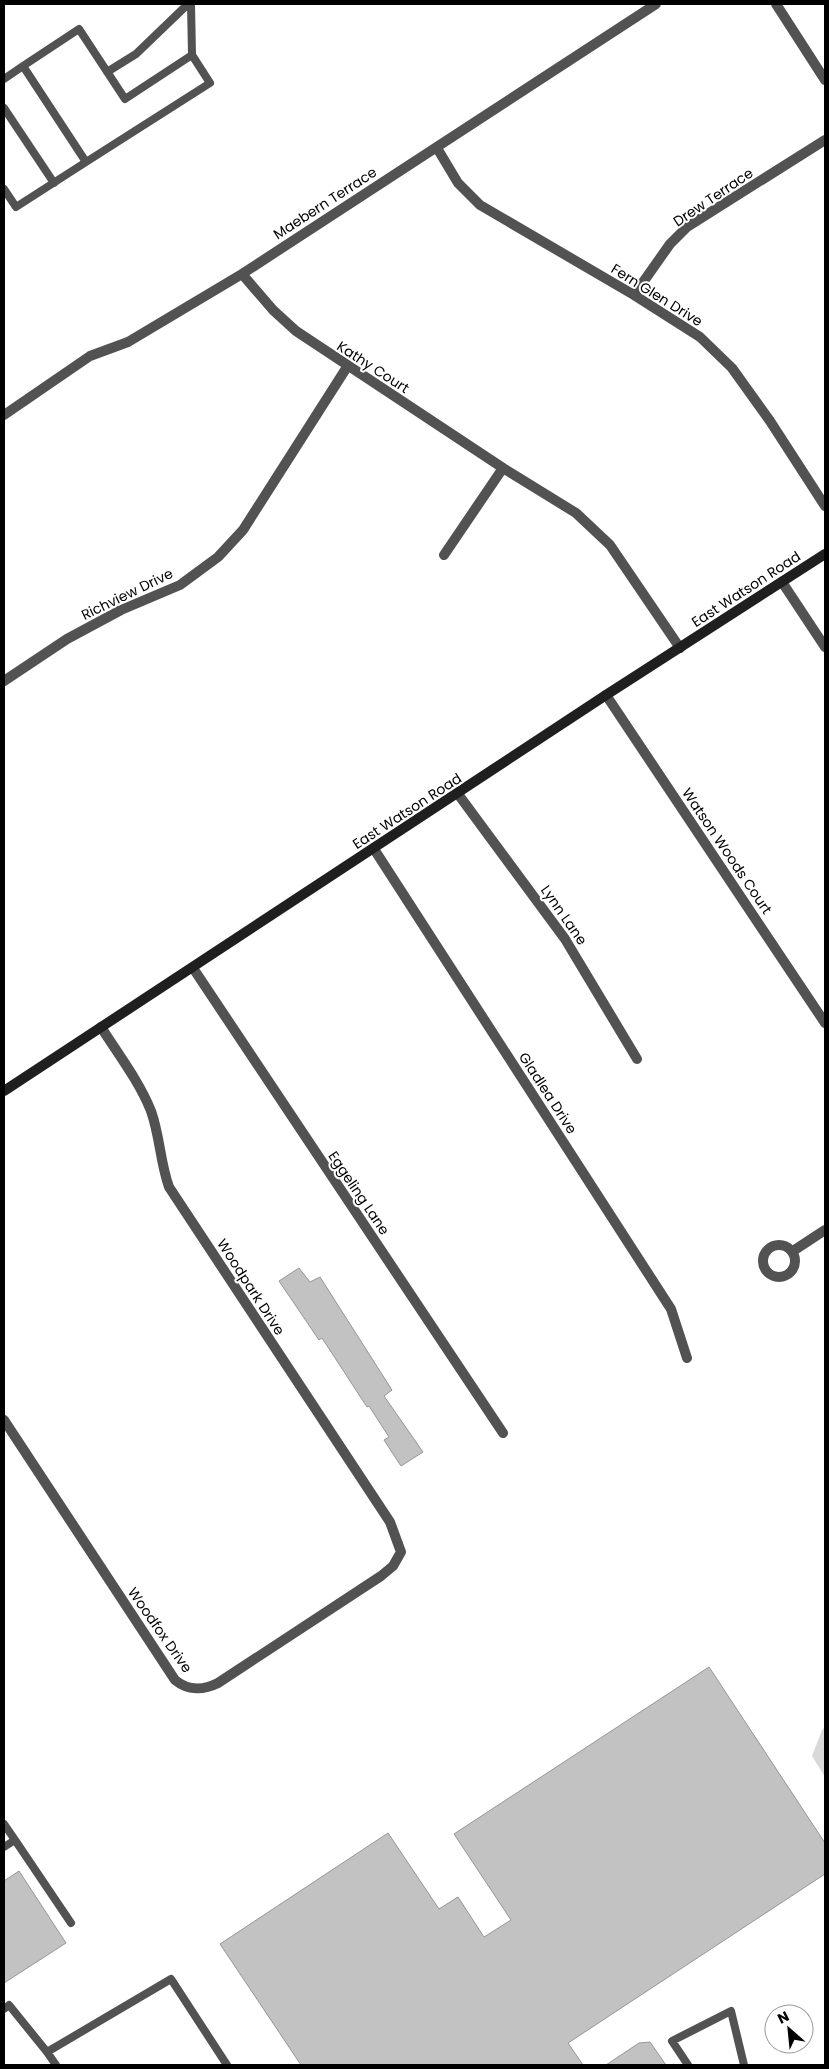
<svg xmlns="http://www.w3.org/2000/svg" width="829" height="2069" font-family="Poppins,sans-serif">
<rect width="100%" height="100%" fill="#fff"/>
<path fill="#d9d9d9" d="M825,1727V1777L812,1756L822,1730Z"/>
<path fill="#c2c2c2" stroke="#969696" d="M299,1268L310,1282L320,1277L392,1390L384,1396L423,1452L401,1466L384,1440L389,1437L369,1406L367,1407L322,1338L319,1340L279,1281Z
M709,1667L825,1843V1874L568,2043L583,2065H301L220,1944L388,1833L439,1909L458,1897L484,1937L511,1920L454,1834Z
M19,1871L66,1943L4,1983V1881Z
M650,2042L666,2065H606L639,2043Z"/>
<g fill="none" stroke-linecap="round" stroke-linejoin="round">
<path stroke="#525252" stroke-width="8" d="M191,4L192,55
M23,66L79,29L125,99L192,55L210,83L86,162
M107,72L136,54L188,4
M4,79L23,66L86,162L16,207L4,189
M4,108L54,183
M4,1824L15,1840L4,1847
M15,1840L71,1923
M4,2009L9,2005L47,2052
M56,2065L47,2052L171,1979L227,2065
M688,2065L672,2041L731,2011L744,2065"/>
<path stroke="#525252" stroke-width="10" d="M776,4L825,80
M437,148L458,183L480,205L634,295L700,337L732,368L770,421L825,506
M242,274L273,310L296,331L503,468L576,513L610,545L680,648
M634,295L670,244L687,227L825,140
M4,415L90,356L128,342L242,274L656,4
M444,555L503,468
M782,582L825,647
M4,681L67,639L121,610L180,585L218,557L243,530L347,367
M606,695L825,1023
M458,794L565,939L637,1059
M374,849L671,1309L687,1358
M193,968L503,1433
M763 1261a16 16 0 1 1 32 0a16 16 0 1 1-32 0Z
M793,1251L825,1230
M4,1420L175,1680C188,1691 204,1690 218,1683L381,1576L393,1566L401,1552L390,1522L169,1187C160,1162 160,1136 151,1111C139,1081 118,1054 101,1027"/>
<path stroke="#1f1f1f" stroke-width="10" d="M4,1091L606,695L825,554"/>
</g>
<g text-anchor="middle" stroke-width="4" stroke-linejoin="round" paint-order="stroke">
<g font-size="14" fill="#000" stroke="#fff">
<text transform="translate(713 197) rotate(-34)" y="5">Drew Terrace</text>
<text transform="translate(325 203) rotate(-33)" y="5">Maebern Terrace</text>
<text transform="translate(657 295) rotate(32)" y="5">Fern Glen Drive</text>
<text transform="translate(373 367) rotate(33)" y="5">Kathy Court</text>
<text transform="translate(746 589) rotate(-33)" y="5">East Watson Road</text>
<text transform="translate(127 594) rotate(-26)" y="5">Richview Drive</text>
<text transform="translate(407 811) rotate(-33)" y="5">East Watson Road</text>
<text transform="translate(727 851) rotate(56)" y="5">Watson Woods Court</text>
<text transform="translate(564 915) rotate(55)" y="5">Lynn Lane</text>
<text transform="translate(548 1093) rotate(57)" y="5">Gladlea Drive</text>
<text transform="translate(359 1193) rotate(56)" y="5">Eggeling Lane</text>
<text transform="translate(251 1287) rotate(57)" y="5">Woodpark Drive</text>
<text transform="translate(160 1630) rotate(55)" y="5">Woodfox Drive</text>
</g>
</g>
<rect width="829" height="2069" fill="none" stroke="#000000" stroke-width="10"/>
<g transform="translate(789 2029) rotate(333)"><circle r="24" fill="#ffffff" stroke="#999999"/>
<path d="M0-4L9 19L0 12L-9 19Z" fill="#000000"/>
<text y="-8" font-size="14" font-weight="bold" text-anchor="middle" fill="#000000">N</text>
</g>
</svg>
